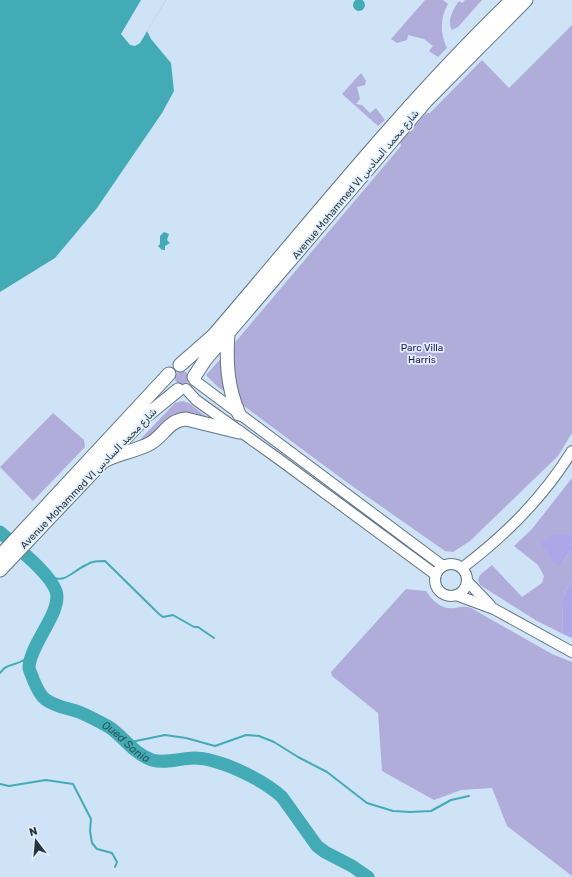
<svg xmlns="http://www.w3.org/2000/svg" width="572" height="877" font-family="Rubik,'Noto Naskh Arabic',sans-serif">
<rect width="100%" height="100%" fill="#cfe3f6"/>
<path fill="#b1adda" d="M425,0H443L448,4C440,17 440,35 447,48L438,57L429,51L433,46L424,39L408,35L407,40L397,43L391,39Z
M465,0H482L458,27L452,30C446,21 454,8 459,1L462,3Z
M572,25V433L558,456L470,541L453,552L445,551L345,481L240,403L234,388L232,346L401,146L400,142L426,113H430L482,60L509,88Z
M361,73L366,81L365,85L357,87L360,99L356,104L362,105L370,113L376,108L385,120L378,126L342,94Z
M224,355L229,394L218,387L206,375Z
M175 378a7 7 0 1 1 14 0a7 7 0 1 1-14 0Z
M182,401L189,403L212,421L189,416L133,447L175,403Z
M53,413L84,440L85,447L33,501L0,467Z
M572,478V533L567,535H551L547,540L551,561L564,562L567,555L572,551V577L562,600L563,634L537,621L480,585L478,580L480,575L492,565L522,597L542,583L544,576L538,565L514,546L532,529Z
M406,589L426,591C433,601 441,610 455,608C462,607 464,606 471,608L552,654L572,662V876L507,826L492,788L461,790L434,800L382,771L378,713L332,676L331,672Z"/>
<path fill="#ada6e9" d="M572,533V551L567,555L564,562L558,565L551,561L548,551L544,549L541,543L551,535H567Z
M572,577V638L563,634L562,600Z"/>
<path fill="#42abb5" d="M353 5a6 6 0 1 1 12 0a6 6 0 1 1-12 0Z
M0,0H166L147,31L151,39L171,63L174,91L162,113L97,208L55,258L0,292Z
M164,232L169,234L167,240L170,243L165,246V250H162L158,246L160,244V236Z"/>
<path fill="#cfe3f6" d="M141,0H166L140,43L135,46L130,45L121,34Z
M0,336L23,361L32,375L22,387L0,378Z"/>
<g fill="none" stroke-linecap="round" stroke-linejoin="round">
<path stroke="#42abb5" stroke-width="2" d="M45,575C66,585 69,573 86,565C92,561 98,561 105,561L159,614L163,617L173,615L194,627H198L214,638
M0,673C6,664 13,666 22,661C28,659 30,654 34,649
M126,743L165,735L186,738L215,746L246,735L259,736L274,742L298,757L327,772L367,803L393,811L410,812L431,811L451,800L469,796
M0,784L9,786L46,780L73,784L91,819L90,831L92,843L97,849L112,853L117,862L115,867"/>
<path stroke="#42abb5" stroke-width="13" id="s1" d="M0,532C15,546 50,573 56,591C63,611 30,644 29,667C29,671 32,675 33,679C36,686 39,694 45,699C55,707 68,708 79,712C89,716 100,722 109,727C124,737 134,754 152,760C166,764 181,758 194,758C219,758 264,780 282,797L317,846L325,852L352,866L368,877"/>
<defs>
<path id="minor" d="M194,380L443,566
M186,389L196,400L280,460L436,575
M435 580a16 16 0 1 1 32 0a16 16 0 1 1-32 0Z
M462,568C506,535 543,498 572,451
M467,581L490,605
M456,595L494,609L572,652"/>
<path id="major" d="M228,333C226,361 227,387 239,414
M180,365L213,336C311,222 404,104 512,0
M194,377L205,360L426,101L526,0
M104,461C118,453 137,451 151,443C164,435 169,420 186,419L239,432
M0,556L169,374
M0,570L146,416L178,390"/>
</defs>
<use href="#minor" stroke="#637585" stroke-width="12"/>
<use href="#major" stroke="#637585" stroke-width="15"/>
<use href="#minor" stroke="#fff" stroke-width="10"/>
<use href="#major" stroke="#fff" stroke-width="13"/>
</g>
<g text-anchor="middle" stroke-width="3.5" stroke-linejoin="round" paint-order="stroke">
<g font-size="10" fill="#2c343b" stroke="#e0f0ff">
<text transform="translate(355 184) rotate(-50)" y="4">Avenue Mohammed VI شارع محمد السادس</text>
<text transform="translate(88 478) rotate(-46)" y="4">Avenue Mohammed VI شارع محمد السادس</text>
</g>
<g font-size="10" fill="#2a1461" stroke="#e0f0ff">
<text x="422" y="351">Parc Villa<tspan x="422" dy="12">Harris</tspan></text>
</g>
<g font-size="11" font-style="italic" fill="#275559" stroke="#e0f0ff">
<text dy="4" stroke="none"><textPath href="#s1" startOffset="293">Oued Sania</textPath></text>
</g>
</g>
<g transform="translate(36 841) rotate(344)" stroke="#e0f0ff" stroke-width="3" paint-order="stroke">
<path d="M0-3L7 15L0 10L-7 15Z" fill="#2c343b"/>
<text y="-6" font-size="11" font-weight="bold" text-anchor="middle" fill="#2c343b">N</text>
</g>
</svg>
